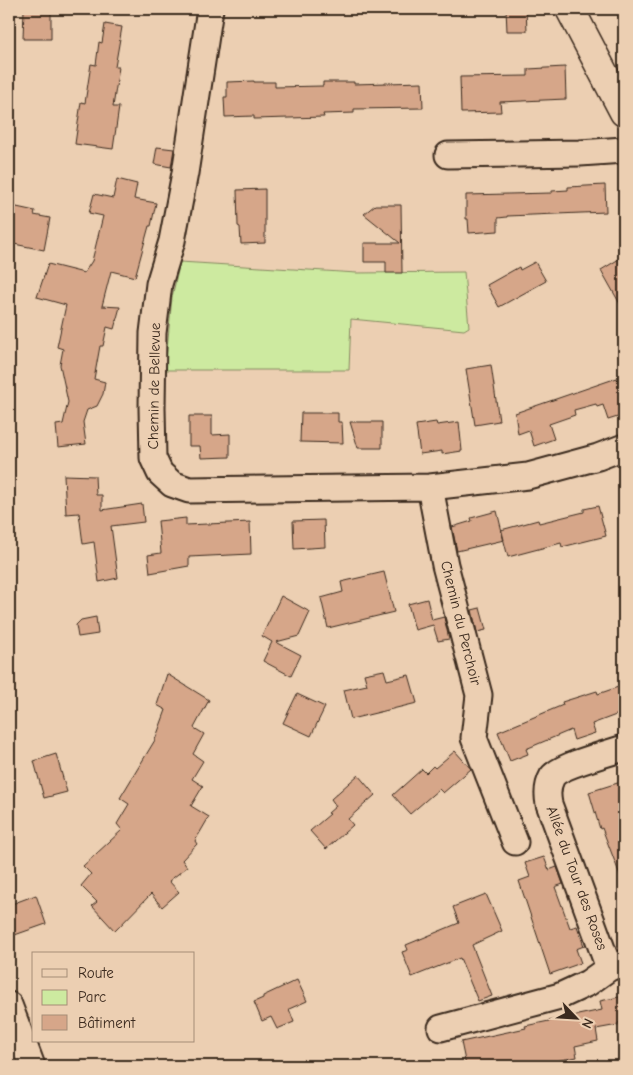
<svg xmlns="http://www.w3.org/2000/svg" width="633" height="1075" font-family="'Comic Neue',sans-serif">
<rect width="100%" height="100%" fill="#eccfb2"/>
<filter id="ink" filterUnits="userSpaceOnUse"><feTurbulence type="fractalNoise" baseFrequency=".02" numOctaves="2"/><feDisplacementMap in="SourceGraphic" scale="10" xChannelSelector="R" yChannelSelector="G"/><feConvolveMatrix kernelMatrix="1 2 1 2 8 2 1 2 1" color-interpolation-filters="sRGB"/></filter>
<g filter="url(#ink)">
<path fill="#cdeaa0" stroke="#848a5f" d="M180,262L357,273L464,272L469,327L464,330L351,319L349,370H165L172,297Z"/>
<path fill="#d6a689" stroke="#3b2a1e" d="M24,9H51V39H23Z
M506,9H526L527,31H507Z
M105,24L122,27L115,67H119L113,107H119L113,149L75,144L81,102L85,103L91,64L96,65L99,42L102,43Z
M565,67L566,99L500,102L501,112L461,113L460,77L528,76V69Z
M254,81V82H275V87L323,86V82H354V84L422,82L423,108L354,109V113L323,114L324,117L254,119V116L225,117L224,97H227V82Z
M157,147L174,149L171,167L154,164Z
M117,179L137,184L134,199L156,203L151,226H149L135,277L111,271L102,306L120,307L114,329L107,327L103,346H100L94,379L105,382L103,394L97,406L87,410L83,422L86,444L58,447L56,425L63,424L68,402L60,365L63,349L57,347L66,305L37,297L48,264L84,273L92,261L103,216L89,213L94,194L113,198Z
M605,185L606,212L507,216V217L498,218V231L469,233L468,219H466V195L552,193V191L568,190V187Z
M265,189V243L241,244L240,227L238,226L237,190Z
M375,205H401L402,273H386V262H364V243H400L364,214Z
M12,206L35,211L34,215L50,218L44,250L14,244V242L9,241V222Z
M624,256V311L601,270Z
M535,262L546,281L499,307L487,285L519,267L520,270Z
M491,365L499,421L475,425L466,369Z
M617,378L624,397V415L608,420L603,405L597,407L596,404L574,410L575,415L549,424L554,439L534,446L529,430L518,434L515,413Z
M301,413H338V422H342L343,443L300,442Z
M189,416H212V435L230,434V457L201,458L200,446H189Z
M350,422H382V448H358Z
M436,422L437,425L459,422L462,451L442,454V451L420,454L416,425Z
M64,475L95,476L96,495H102V510L142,504L144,522L111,526L118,578L99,582L94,542L83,544L79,513L66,514Z
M598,506L606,536L562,547L561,543L508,557L501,530L538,520L539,523L584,512V509Z
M497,511L504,540L457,551L452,527L472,521L471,518Z
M186,518V525L250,522L251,554L189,557V566L150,573L148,555L161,553L158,521Z
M324,520L325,547L294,549L293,521Z
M384,572L394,612L328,628L321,598L343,592L341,582Z
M281,596L310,612L299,636L276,642L301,655L291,676L263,661L272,642L262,636Z
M427,599L432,620L444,617L449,639L438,641L433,625L415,630L408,604Z
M480,608L486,630L477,632L472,610Z
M96,617L98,634L78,637L76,625L81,620Z
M384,670L387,680L409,675L417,703L351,719L344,690L367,685L364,674Z
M167,674L209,700L194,728L204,734L193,754L203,761L192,779L203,786L191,806L209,817L195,841L197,844L182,860L187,867L169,881L179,892L162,907L151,894L115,931L92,906L97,902L81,886L91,874L83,866L122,830L117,824L129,804L120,798L155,740L166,710L157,705Z
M624,685V712L592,724L595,733L574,740L571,730L526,749L528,754L510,761L498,732L563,705L562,702L597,691L598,694Z
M297,694L325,707L311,736L283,723Z
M455,751L471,769L443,793L439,789L410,814L393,795L422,769L426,773L433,766L435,768Z
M56,754L67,792L44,798L34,761Z
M358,775L375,795L348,819L353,825L326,849L310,831L330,814L328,813L336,806L331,799Z
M624,781V883H623L602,828L600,829L589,792Z
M544,857L549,870L557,867L563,884L555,887L570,928L577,926L584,946L576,949L581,963L550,974L519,881L530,877L525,863Z
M486,894L502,931L472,945L492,996L478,1001L460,958L412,977L402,952L408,950L406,945L459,923L453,907Z
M36,895L46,924L9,937V905Z
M297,980L307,1001L289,1009L294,1022L277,1029L271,1017L262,1021L254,1002L263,998V996Z
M624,996V1021L618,1023V1025L596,1029L598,1041L575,1046L577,1057L528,1066H466L461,1042L526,1028L525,1026L602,1010L600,1001Z"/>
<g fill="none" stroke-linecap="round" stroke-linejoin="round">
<defs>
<path id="minor" d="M210,9L185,173L172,241L159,284L153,333L152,408L153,458L160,473L172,484L189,490L430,487L528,476L598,457L624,447
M448,155L580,153L624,150
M430,487L445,565L479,695L474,738L515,842
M609,968L549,804C547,794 547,786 552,777C559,766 609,753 624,748
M9,1005L32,1066
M441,1028L560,996L588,983L609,968L624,963"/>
<path id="tertiary" d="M570,9L624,112"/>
</defs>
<use href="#minor" stroke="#3b2a1e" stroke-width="29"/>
<use href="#tertiary" stroke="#3b2a1e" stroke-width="31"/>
<use href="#minor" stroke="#eccfb2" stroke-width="25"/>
<use href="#tertiary" stroke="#eccfb2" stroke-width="28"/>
</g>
</g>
<g text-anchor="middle" stroke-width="4" stroke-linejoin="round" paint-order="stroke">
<g font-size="15" fill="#3b2a1e" stroke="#eccfb2">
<text transform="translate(154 386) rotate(-89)" y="5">Chemin de Bellevue</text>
<text transform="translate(461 623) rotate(76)" y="5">Chemin du Perchoir</text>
<text transform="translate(577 878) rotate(70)" y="5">Allée du Tour des Roses</text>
</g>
</g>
<rect width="633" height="1075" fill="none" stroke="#eccfb2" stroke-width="30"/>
<rect x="15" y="15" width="603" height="1045" fill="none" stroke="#3b2a1e" stroke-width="2" filter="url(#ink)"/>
<rect x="32" y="952" width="162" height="90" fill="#eccfb2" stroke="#a58d77"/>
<rect x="42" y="969" width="25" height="8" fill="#eccfb2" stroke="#a58d77"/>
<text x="78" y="978" font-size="15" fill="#3b2a1e">Route</text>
<rect x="42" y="990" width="25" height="15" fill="#cdeaa0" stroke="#a58d77"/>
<text x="78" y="1002" font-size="15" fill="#3b2a1e">Parc</text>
<rect x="42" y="1015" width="25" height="15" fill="#d6a689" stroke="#a58d77"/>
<text x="78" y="1028" font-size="15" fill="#3b2a1e">Bâtiment</text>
<g transform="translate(576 1018) rotate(115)" stroke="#eccfb2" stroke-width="4" paint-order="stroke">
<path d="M0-4L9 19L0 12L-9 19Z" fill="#3b2a1e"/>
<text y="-8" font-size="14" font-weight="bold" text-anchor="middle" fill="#3b2a1e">N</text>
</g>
</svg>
